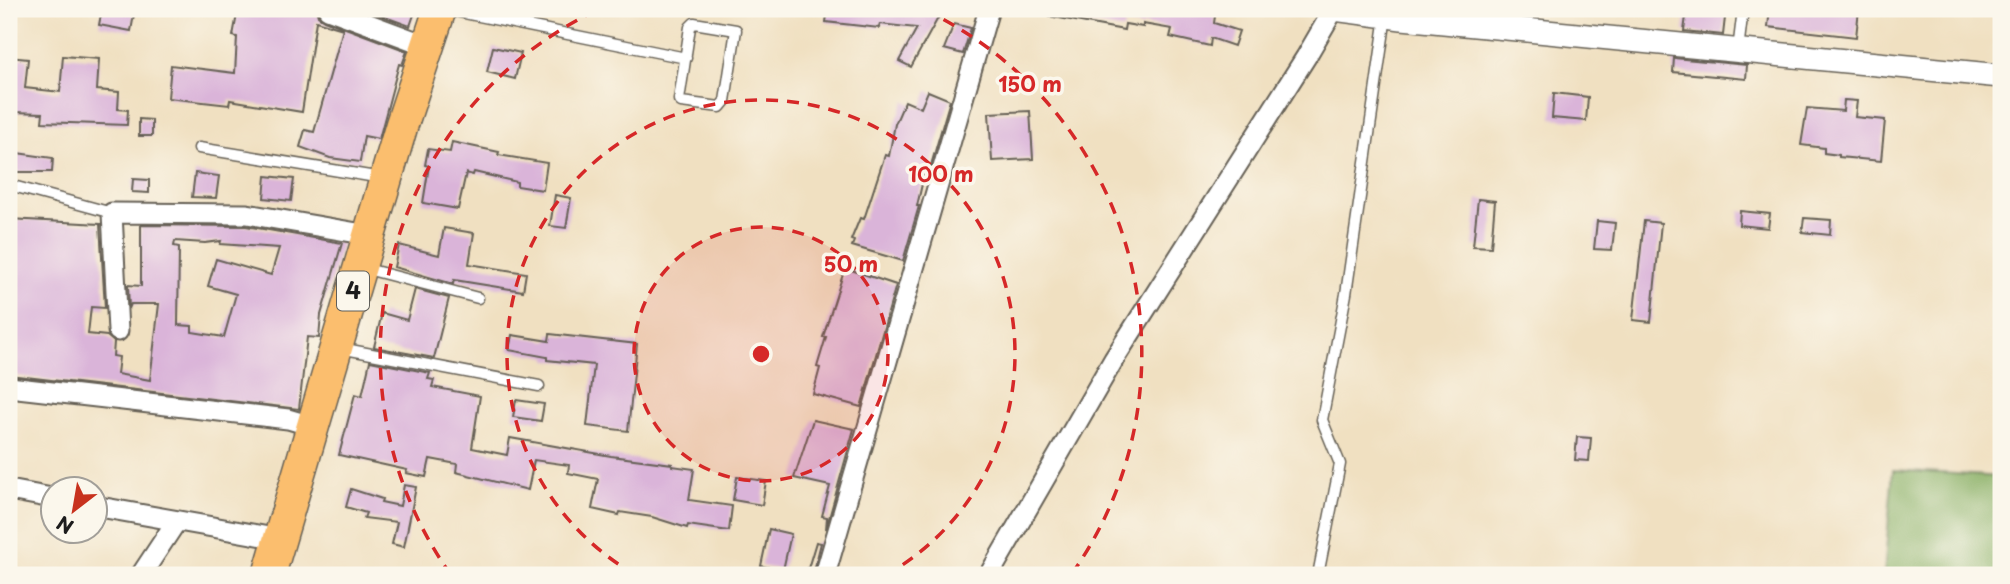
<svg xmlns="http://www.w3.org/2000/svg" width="2010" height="584" font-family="'Playpen Sans',sans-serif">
<rect width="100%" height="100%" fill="#fbf7ec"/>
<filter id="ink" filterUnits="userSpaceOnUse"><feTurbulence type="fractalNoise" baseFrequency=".0143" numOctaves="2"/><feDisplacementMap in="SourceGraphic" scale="14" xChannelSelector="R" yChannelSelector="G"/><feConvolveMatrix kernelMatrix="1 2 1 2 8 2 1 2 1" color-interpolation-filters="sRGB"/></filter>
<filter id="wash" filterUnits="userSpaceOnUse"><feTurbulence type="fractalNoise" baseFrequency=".00686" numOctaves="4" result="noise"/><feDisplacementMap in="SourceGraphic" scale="28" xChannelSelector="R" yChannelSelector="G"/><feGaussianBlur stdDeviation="1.57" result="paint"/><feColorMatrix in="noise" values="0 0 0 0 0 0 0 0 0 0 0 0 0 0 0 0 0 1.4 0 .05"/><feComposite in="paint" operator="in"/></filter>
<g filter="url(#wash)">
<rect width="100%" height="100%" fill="#f0e0c1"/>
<path fill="#8ab066" stroke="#536641" stroke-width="2" d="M1893,470L2001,477V575H1884Z"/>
<g id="blocks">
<path fill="#dab4d9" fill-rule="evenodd" d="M102,9H135L131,31L99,25Z
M238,9H316L318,16L324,20L407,51L402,65L399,64L379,139L364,136L360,162L330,158L300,147L305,130L314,132L343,29L316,21L302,112L230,100L229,105L168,98L171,65L235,73L237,37L233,36Z
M363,9H416L410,26Z
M828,9H943L911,67L899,61L917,28L880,24L879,28L826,22Z
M1049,9H1216L1214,23L1239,31L1234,46L1211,38L1210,46L1170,37L1172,29L1143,24V27L1125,24L1124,30L1048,16Z
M1687,9H1726L1723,35L1684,31Z
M1770,9H1859L1856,37L1768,27Z
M954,24L971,28L963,54L944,49Z
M493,47L521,53L515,79L487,72Z
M63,56L99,59L97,90L119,92L118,109L128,110L127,125L42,122L43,113L14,112L15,94H9V57L28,59L25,88L60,92Z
M1674,58L1747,65L1746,79L1673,72Z
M928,91L950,100L929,172L925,171L917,206H919L903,261L852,246L854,241L851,240L860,218L864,219L885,155L889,156L895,124L905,101L921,108Z
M1554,93L1588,97L1586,121L1552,118Z
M1844,100L1857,101L1855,117L1885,120L1881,161L1839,157V155L1824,153V148L1801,145L1807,108L1843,111Z
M1030,111L1033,159L992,161L989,113Z
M139,119L152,120V136H139Z
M452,142L499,152L498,155L547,163L543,190L517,186V182L474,172L473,175L466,173L458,209L423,203L429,166L425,165L428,149L450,152Z
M17,153L53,158L52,172H17Z
M195,173L219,176L216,198L192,197Z
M266,176L294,179L291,201L264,198Z
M133,179L149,180V193L132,192Z
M555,195L571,198L566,228L550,226Z
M1478,199L1495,201L1491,247L1473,246Z
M1740,211L1770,214L1768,228L1739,225Z
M1804,218L1831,220L1830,235L1802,232Z
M9,219L100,224L105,308L91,307L88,334L107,336L114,342L113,356L119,357L117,374L150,380L159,304H131L129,309L128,285L141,286V225L246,226L342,243L321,315L319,338L307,337L299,409L9,375ZM175,241L205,243L221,241L220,244L279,248L271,275L216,259L208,286L236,294L224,337L192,332V326L178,325L179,247L174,246Z
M1597,221L1615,223L1612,250L1594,249Z
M1644,221L1661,223L1651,322L1633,320Z
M444,228L474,233L469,264L526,273L523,291L454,280L453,284L394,267L399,245L439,255Z
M845,268L896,285L861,407L813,394L820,368L817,367L826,337H823Z
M415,289L449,298L434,358L374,347L382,313L407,320Z
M550,334L637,344L628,431L587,426L594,365L547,360V357L509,350L512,335L549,341Z
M370,361L430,373L428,379L434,380L432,387L480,396L472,448L507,455L510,438L611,456L672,464V466L694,469L689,500L732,506L729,531L688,525L687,528L652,517L620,512L619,515L592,509L598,479L568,473L569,465L534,460L528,490L456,472L457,464L430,459L426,477L406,473L407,470L339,455L355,394L362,396Z
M516,400L544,404L541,421L513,417Z
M813,420L854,429L826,529L827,517L822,516L830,486L794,478Z
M1577,437L1591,438L1589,461L1575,460Z
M737,477L766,481L762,505L733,500Z
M404,485L416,487L404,547L392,544L397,522L364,518L366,513L346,507L351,489L382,499L381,502L400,506Z
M769,529L791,534L783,570L761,566Z
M816,542L821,543L813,575H806Z"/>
</g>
</g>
<g filter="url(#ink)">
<use href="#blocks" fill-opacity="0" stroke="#666156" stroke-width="2"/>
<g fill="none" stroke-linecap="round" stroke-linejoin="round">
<defs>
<path id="service" d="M444,9L686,58
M694,23L736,30L725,101L720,107L681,102L679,100L690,27Z
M1738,50L1743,9
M199,148L382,178
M13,186L112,213
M363,268L478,298
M340,348L539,386
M1318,575L1340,464L1322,420L1346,294L1386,16"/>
<path id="minor" d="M328,9L428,46
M118,331L112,213L247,214L369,235
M9,387L288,419L312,426
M9,490L52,498
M94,506L280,539
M141,575L176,522
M825,575L989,9
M989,575L1114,359L1306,57L1334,9"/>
<path id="tertiary" d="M1334,9L1402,18L2001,76"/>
<path id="trunk" d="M269,575L402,124L440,9"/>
</defs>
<use href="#service" stroke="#666156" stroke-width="13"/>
<use href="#minor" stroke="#666156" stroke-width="23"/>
<use href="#tertiary" stroke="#666156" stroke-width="26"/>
<use href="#trunk" stroke="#666156" stroke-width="35"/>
<use href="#service" stroke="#fff" stroke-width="10"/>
<use href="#minor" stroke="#fff" stroke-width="19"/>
<use href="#tertiary" stroke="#fff" stroke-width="23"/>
<use href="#trunk" stroke="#fbbe6e" stroke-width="32"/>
</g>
</g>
<circle cx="761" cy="354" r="127" fill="#d62828" fill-opacity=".12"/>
<g fill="none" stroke="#d62828" stroke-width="3.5" stroke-dasharray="12 9">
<circle cx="761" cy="354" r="127"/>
<path d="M636 575A254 254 0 1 1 886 575"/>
<path d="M451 575A381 381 0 0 1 597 10M925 10A381 381 0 0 1 1071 575"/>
</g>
<g text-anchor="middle" stroke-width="7" stroke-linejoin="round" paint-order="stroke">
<rect fill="#fbf7ec" stroke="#5f5e5a" stroke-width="2" x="337" y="271.5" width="32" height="39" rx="5"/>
<g font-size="23" font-weight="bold" fill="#1c1c1c">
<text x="353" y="299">4</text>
</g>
</g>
<circle cx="761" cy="354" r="10" fill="#d62828" stroke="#fbf7ec" stroke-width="3.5"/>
<g font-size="21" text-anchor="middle" font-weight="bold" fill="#d62828" stroke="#fbf7ec" stroke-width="7" stroke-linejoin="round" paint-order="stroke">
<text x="1030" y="92">150 m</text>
<text x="941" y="182">100 m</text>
<text x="851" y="272">50 m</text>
</g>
<rect width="2010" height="584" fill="none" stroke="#fbf7ec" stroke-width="35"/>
<g transform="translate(74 510) rotate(211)"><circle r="33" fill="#fbf7ec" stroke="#a29f99" stroke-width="2"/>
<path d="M0-5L12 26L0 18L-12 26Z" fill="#c8321e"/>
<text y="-10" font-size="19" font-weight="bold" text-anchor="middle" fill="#1c1c1c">N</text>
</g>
</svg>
